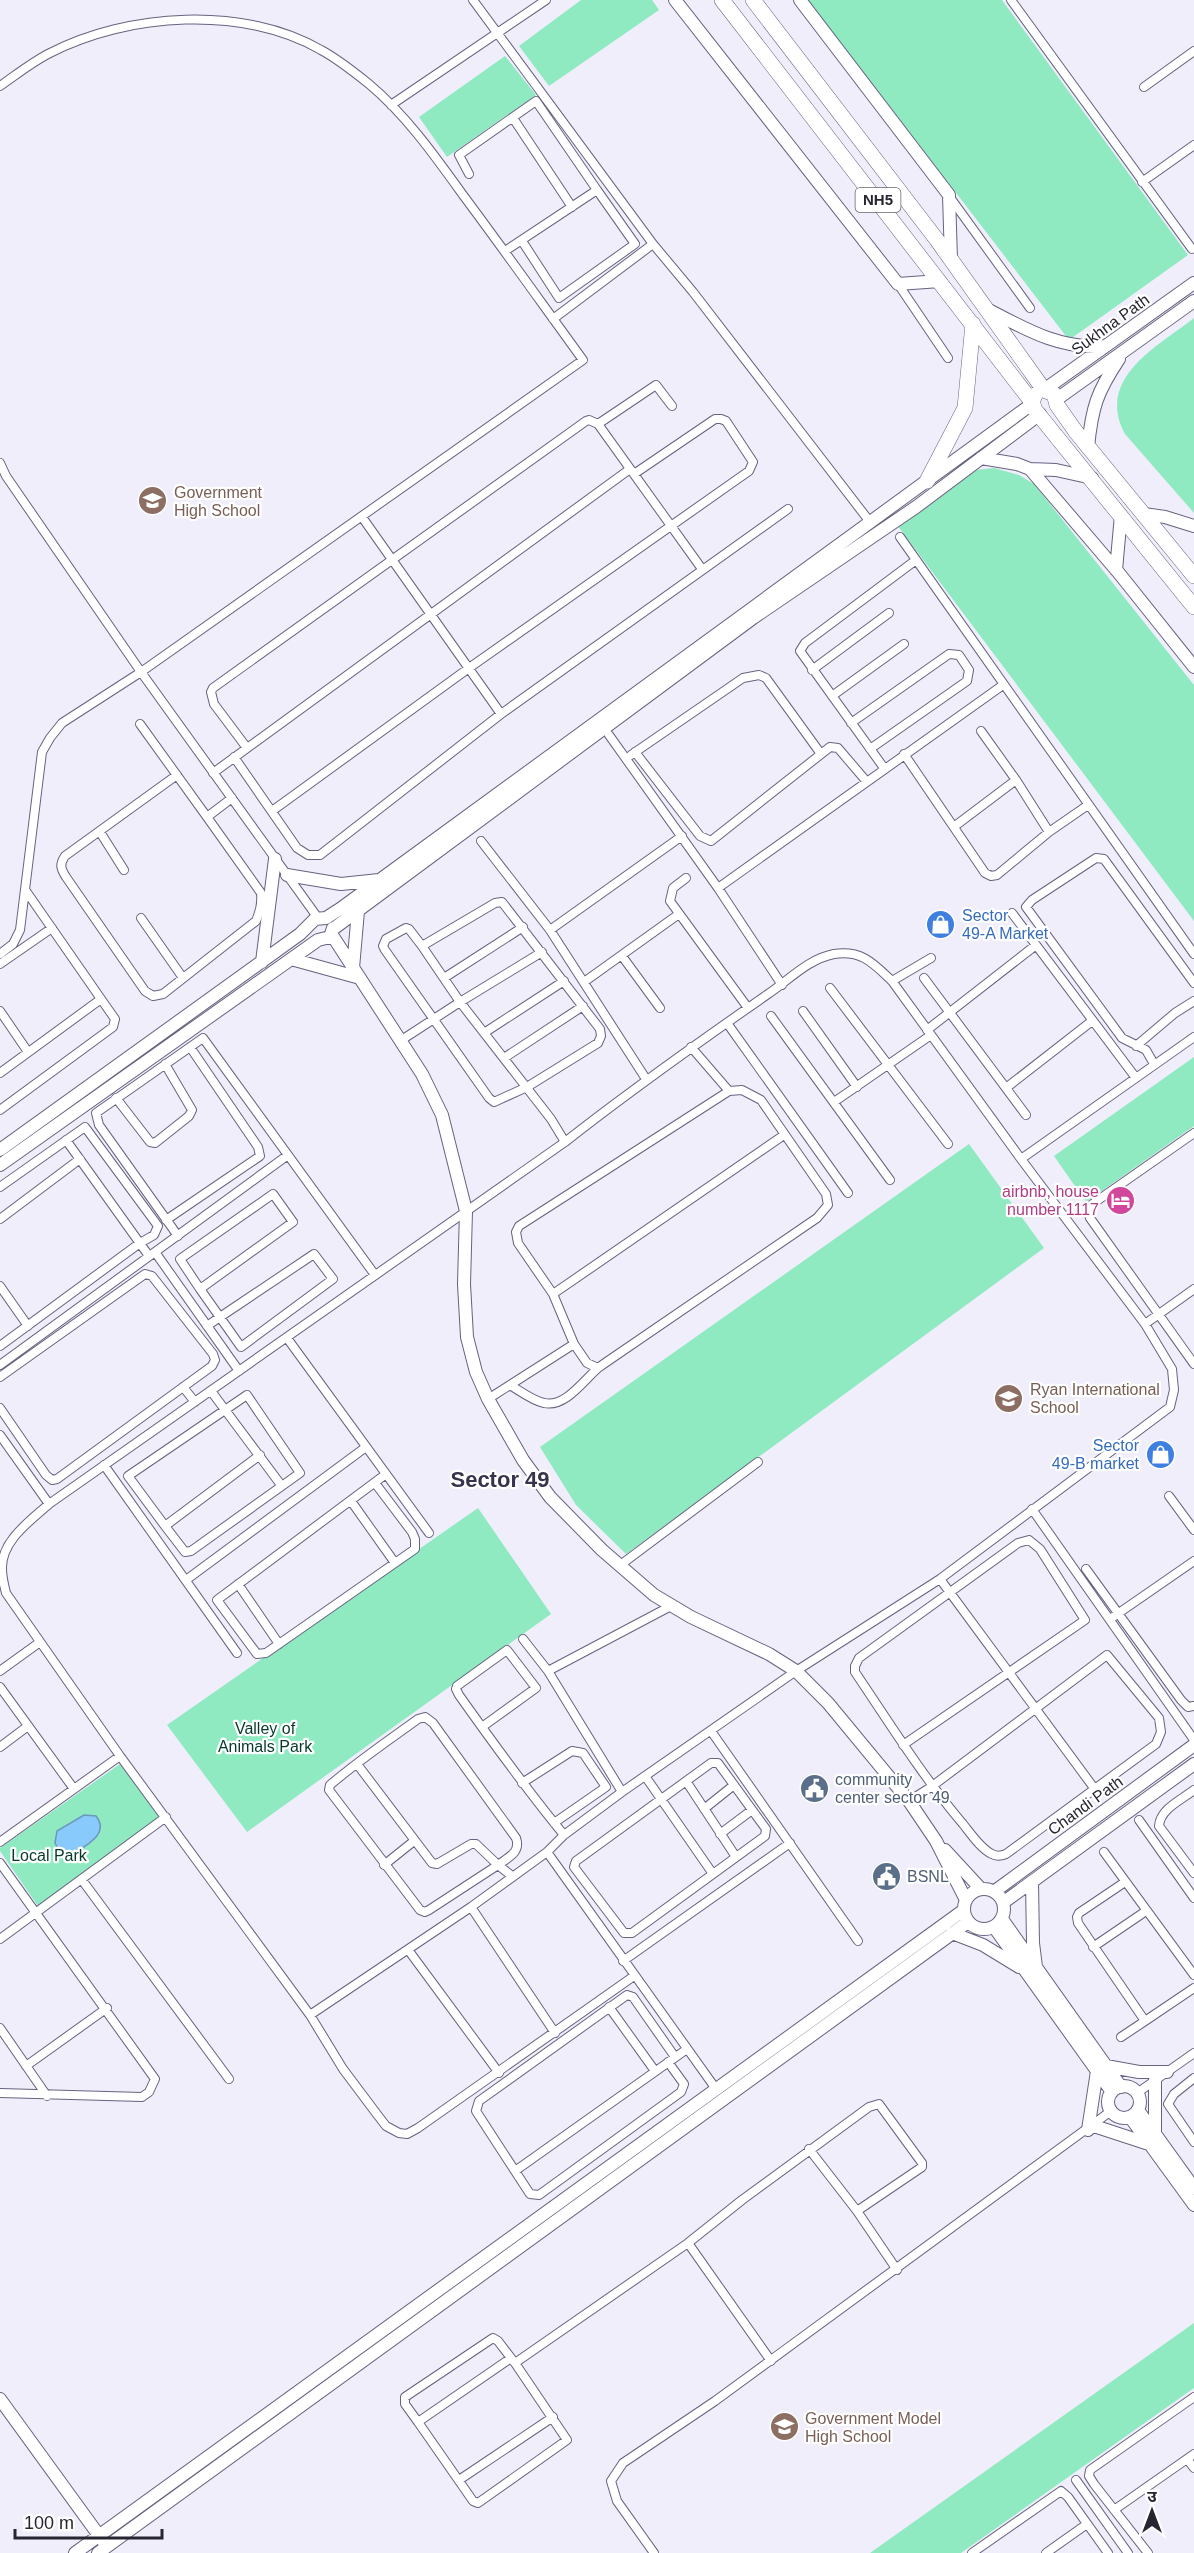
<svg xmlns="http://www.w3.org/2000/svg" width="1194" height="2553" font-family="Arial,'Noto Sans Devanagari',sans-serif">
<rect width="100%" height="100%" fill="#f0eefb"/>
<path fill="#8feac1" d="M581,0H652L659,10L549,86L519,46Z
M808,0H1002L1188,255L1069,340Z
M505,56L536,95L447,157L419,117Z
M1194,318V513L1125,434C1095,378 1157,347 1194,318Z
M994,468L1019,475L1034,484L1194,685V921L897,525L976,470Z
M1194,1057V1126L1086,1202L1054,1156Z
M969,1144L1044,1248L626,1554L576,1505L540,1447Z
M478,1508L551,1614L247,1832L167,1725Z
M120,1764L160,1817L38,1906L0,1851V1848Z
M1194,2323V2388L961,2553H870Z"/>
<path fill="#88cafc" stroke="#6b98bf" stroke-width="1.5" d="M84,1815L96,1816C111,1835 83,1847 70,1856L60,1853L55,1843L57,1831Z"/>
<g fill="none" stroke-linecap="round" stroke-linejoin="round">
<defs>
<path id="street" d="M473,0L653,244L553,319
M1011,0L1192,249
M0,86C16,75 32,62 50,53C127,13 244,5 321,50C338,59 354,72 369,84C406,115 435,156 463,195C504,250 543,305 583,360L141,672L62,723L50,738L42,752L20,930L13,944L0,954
M1144,87L1194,51
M391,105L546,0
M513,118L572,207
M469,174L459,155L536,101L597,190L505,251
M1142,182L1194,145
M949,196L1030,308
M522,241L559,298L635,244L597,190
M653,244L693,292L870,522
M898,284L948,358
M598,424L656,385L672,406
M0,463L6,476L141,672L318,918
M362,517L501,714
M900,537L1194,954
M812,670L889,613
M832,696L904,644
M851,723L949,654L959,655L969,670L967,681L870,749
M140,724L207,817L232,798
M981,731L1016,780
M609,735L718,888L782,985
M247,748L214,704L211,692L213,688L586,421L589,420L598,424L702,569
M635,752L700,836L711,841L830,747L838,748L867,782
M904,754L985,873L991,876L997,875L1049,832L1088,805
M631,755L743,678L759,675L766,678L821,754
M234,757L297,848L308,855H320L501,714L788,509
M884,768L800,651L805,643L916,560
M213,773L630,469
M177,775L65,856C59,865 61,869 66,877L145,991L153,996L163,994L256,921C260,911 262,904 261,893L207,817
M272,811L469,668L749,471L753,462L726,421L721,419H715L634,474
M955,826L1016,780L1049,832
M100,832L124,870
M481,841L550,930L646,1079
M686,878L673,888L670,901L748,1008
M718,888L1003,685
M1012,913L1136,1078
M141,918L183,978
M550,930L682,836
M542,952L460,1002L551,1119L565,1142
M622,956L660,1008
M0,964L52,928
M444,978L523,927
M924,978L1026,1115
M892,981L931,958
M584,982L679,914
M830,988L948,1144
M0,1011L28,1052
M803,1011L857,1087
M771,1016L890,1180
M727,1023L848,1193
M927,1030L1036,945
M484,1033L564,981
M400,1041L460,1002L422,946L495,903L502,902L600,1029L601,1036L598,1043L527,1087L494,1102L489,1098L385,950L383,946L386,939L406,928L409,929L422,946
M1136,1046L1175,1013L1194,1001
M691,1047L729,1091
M504,1058L583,1006
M1154,1064L1146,1050L1122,1038L1026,907L1032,900L1096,858L1104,859L1194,983
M0,1073L101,999L26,891
M1006,1088L1092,1021
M742,1090L761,1100L826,1194L828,1205L817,1218L605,1363L598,1368L587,1363L574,1344L553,1294L518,1243L516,1232L519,1226L729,1091Z
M116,1098L150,1142L155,1143L189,1116L192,1110L165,1064
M834,1102L931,1035
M0,1110L113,1027L115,1019L101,999
M1194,1133L1091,1205L1088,1210L1090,1218L1194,1364
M66,1140L149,1256
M1021,1159L1194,1037
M0,1187L85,1127L158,1226L154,1235L140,1243L0,1346
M0,1219L80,1159
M166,1220L260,1156L258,1147L190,1047
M178,1236L99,1125L96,1113L203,1038L375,1275
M155,1252L239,1371
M0,1286L28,1326
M200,1289L180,1259L273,1194L293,1222L200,1289L241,1347L333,1279L314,1254L220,1317L207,1326
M553,1294L784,1135
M1145,1324L1194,1289
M287,1338L429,1533
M0,1365L288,1155
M0,1377L145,1274L152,1276L213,1354L215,1360L212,1366L57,1479L52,1480L46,1475L0,1408
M510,1385C520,1391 533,1401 544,1403C565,1408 584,1380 598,1368
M183,1387L195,1402
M211,1391L281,1485
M488,1399L574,1344
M0,1435L49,1504
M104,1465L237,1653
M375,1483L412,1532L415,1539V1549L266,1653L257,1654L217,1600L386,1474
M1169,1496L1194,1530
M351,1501L395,1563
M1032,1509L1194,1740
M165,1526L185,1552L191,1551L300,1473L247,1395L128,1476L165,1526L260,1455
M619,1566L758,1462
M1086,1569L1181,1700L1188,1707L1194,1706
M940,1579L1094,1788
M186,1580L366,1447
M238,1584L279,1644
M1113,1617L1194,1561
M523,1639L548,1671L622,1792
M0,1671L40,1642
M548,1671L671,1606
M0,1687L74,1789
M482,1727L536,1688L507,1650L457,1686L456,1689L459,1695C493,1743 527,1790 564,1835
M711,1731L858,1941
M903,1745L1085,1620L1040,1549L1029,1540L1018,1543L859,1658L855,1666V1672C890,1724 923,1777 963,1824C971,1834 981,1849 992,1854C997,1857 1001,1856 1006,1854L1156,1744L1161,1732L1159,1718L1107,1655L931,1787L909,1801
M0,1747L28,1726
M711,1763H718L766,1829L765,1836L632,1933H624L574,1867L576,1861Z
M357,1764L432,1863L437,1864L471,1844H476L498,1865L429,1910L425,1912L420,1910L329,1790L330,1785C358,1761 389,1740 418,1719L425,1717L433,1723L516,1838C521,1852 509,1857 498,1865L512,1876
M645,1776L713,1874
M686,1781L736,1857
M522,1783L572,1751L583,1753L606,1787L554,1823
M1194,1790C1181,1800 1160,1809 1159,1826L1194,1873
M704,1809L734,1785
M1139,1820L1194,1898
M720,1834L752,1810
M0,1842L120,1756
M547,1852L716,2089
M1104,1852L1194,1975
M0,1863L155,2079L149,2092L142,2097L0,2093
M384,1865L414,1841
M82,1880L229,2079
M1125,1882L1079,1913L1077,1917L1078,1923L1145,2021L1194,1988
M471,1907L555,2033
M0,1939L166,1817
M1093,1947L1146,1911
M409,1951L499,2073
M623,1961L790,1843
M609,2007L655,2071
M310,2015L471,1907L547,1852L564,1835L622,1792L796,1671L940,1579L1170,1407L1174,1390L1172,1369L1145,1324L1021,1159L892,981C873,963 862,950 834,954C808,959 789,980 768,994C699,1042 631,1090 565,1142L49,1504C30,1521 1,1541 2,1569C2,1577 4,1585 6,1593L120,1756L310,2015L343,2069L376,2113L386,2126L399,2133L407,2134L418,2128L634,1976
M0,2028L47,2096
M1121,2037L1145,2021
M675,2057L633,1997L627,1995L479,2101L476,2111L515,2171L687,2049
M26,2066L107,2008
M1194,2078L1174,2094L1168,2104L1194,2142
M1137,2093L1194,2053
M809,2149L857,2211
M515,2171L530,2194L539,2195L681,2092L684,2084L668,2062
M688,2243L742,2200L869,2107L879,2104L922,2163V2167L857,2211L897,2270
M511,2358L418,2422L473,2501L478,2503L567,2440L515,2363L688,2243L771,2361
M418,2422L405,2404V2397L493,2338L498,2341L514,2362
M1187,2459L1194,2468
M459,2480L553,2417
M1076,2480L1128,2553
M1114,2510L1194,2454
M654,2553L617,2501L611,2481L623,2463L715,2401L1111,2111
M972,2553L1061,2491L1068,2497L1108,2553
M1046,2553L1087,2524
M1148,2553L1094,2484L1089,2476L1090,2470L1194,2397"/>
<path id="secondary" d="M675,0L898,284L940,281
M800,0L949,195L951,260
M987,309C1025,329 1061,350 1105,346
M1044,390L1194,283
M1057,399L1194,301
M1088,447C1092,407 1097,392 1119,359
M981,458L1017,464L1030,469L1118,572L1194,667
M1030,469L1056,470L1092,478
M1144,514L1165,517L1194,526
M1116,570L1121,515
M287,875L341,884L379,880
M333,929L753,618L916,507L1040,414
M332,935L422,1074L442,1115L466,1211L464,1284L467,1337L476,1372L488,1399L523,1460L550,1497L602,1550L654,1595L691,1617L769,1654L796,1671L828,1703L909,1801L936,1841L966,1900
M291,959L360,978
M262,962L275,859
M353,968L358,911
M0,1150L300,934L315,919L326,918L340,909L1032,404
M0,1165L318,940L330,937L333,928
M945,1850L981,1889
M1032,1882L1033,1943L1036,1967
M964 1909a20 20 0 1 1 40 0a20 20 0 1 1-40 0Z
M995,1891L1194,1745
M1004,1902L1194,1764
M1002,1919L1121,2087
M994,1927L1112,2092
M952,1933L983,1945L1019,1967
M1106,2066L1139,2072H1167
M1108 2102a16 16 0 1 1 32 0a16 16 0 1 1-32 0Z
M1138,2110L1194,2188
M1130,2117L1194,2205
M1094,2126L1149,2144
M1088,2130L1097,2071
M1155,2133V2080
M0,2399L103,2541
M75,2553L964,1910
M98,2553L968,1922"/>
<path id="highway" d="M722,0L1032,402
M753,0L937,240L1044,390L1054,394L1057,405L1076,432L1194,576
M1035,395L1032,402L1035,410L1194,607
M927,481L965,408L973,324"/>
</defs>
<use href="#street" stroke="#67627f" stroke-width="10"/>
<use href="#secondary" stroke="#67627f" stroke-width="14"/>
<use href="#highway" stroke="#67627f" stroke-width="16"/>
<use href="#street" stroke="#fff" stroke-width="8"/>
<use href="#secondary" stroke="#fff" stroke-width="12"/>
<use href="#highway" stroke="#fff" stroke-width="15"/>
</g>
<defs>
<symbol id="school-disc" viewBox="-11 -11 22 22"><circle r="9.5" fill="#8d6e63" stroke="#fff"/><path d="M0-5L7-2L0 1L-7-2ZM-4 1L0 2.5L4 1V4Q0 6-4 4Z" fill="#fff"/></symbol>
<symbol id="shop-disc" viewBox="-11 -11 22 22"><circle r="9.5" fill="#3f7fe0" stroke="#fff"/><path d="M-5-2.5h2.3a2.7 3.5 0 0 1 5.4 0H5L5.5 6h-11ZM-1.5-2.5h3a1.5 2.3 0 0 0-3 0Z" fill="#fff"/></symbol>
<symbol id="hotel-disc" viewBox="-11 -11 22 22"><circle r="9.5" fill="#d1479c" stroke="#fff"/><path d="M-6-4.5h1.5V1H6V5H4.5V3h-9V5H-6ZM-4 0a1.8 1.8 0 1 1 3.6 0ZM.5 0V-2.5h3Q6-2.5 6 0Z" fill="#fff"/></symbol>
<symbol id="civic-disc" viewBox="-11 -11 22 22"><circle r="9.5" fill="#5c6f8a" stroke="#fff"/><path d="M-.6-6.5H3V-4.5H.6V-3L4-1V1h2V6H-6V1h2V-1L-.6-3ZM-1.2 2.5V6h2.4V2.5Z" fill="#fff"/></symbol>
</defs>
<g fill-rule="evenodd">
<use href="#school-disc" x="136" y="484" width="33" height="33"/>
<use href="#shop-disc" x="924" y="908" width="33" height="33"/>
<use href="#hotel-disc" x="1104" y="1184" width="33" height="33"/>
<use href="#school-disc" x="992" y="1382" width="33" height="33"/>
<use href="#shop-disc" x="1144" y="1438" width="33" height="33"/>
<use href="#civic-disc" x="798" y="1772" width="33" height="33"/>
<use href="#civic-disc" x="870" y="1860" width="33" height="33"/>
<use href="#school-disc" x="768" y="2410" width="33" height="33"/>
</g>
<g text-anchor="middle" stroke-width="4.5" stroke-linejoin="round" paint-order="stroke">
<rect fill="#fff" stroke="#67666f" stroke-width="1.5" x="855.5" y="188" width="45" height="24" rx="4.5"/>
<g font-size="15" font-weight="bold" fill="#262531">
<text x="878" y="205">NH5</text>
</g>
<g font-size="16" fill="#262531" stroke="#fff">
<text transform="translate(1110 324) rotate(-36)" y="6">Sukhna Path</text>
<text transform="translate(1085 1805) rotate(-36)" y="6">Chandi Path</text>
</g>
<g font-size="16" fill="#785e54" stroke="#fff" text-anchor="start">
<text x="174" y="498">Government<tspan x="174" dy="18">High School</tspan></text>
<text x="1030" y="1395">Ryan International<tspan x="1030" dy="18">School</tspan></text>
<text x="805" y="2424">Government Model<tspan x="805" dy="18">High School</tspan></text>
</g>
<g font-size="16" fill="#366cbe" stroke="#fff" text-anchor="start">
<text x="962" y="921">Sector<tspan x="962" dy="18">49-A Market</tspan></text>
<text x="1139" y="1451" text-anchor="end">Sector<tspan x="1139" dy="18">49-B market</tspan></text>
</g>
<g font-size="16" fill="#b23c85" stroke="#fff" text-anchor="end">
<text x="1099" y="1197">airbnb, house<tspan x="1099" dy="18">number 1117</tspan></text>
</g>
<g font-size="16" fill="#063927" stroke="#fff">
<text x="265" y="1734">Valley of<tspan x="265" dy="18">Animals Park</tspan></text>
<text x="49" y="1861">Local Park</text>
</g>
<g font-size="16" fill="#4e5e75" stroke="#fff" text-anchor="start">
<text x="835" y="1785">community<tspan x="835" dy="18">center sector 49</tspan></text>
<text x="907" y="1882">BSNL</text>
</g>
<g font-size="22" font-weight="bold" fill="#38334d" stroke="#fff">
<text x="500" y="1487">Sector 49</text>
</g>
</g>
<g transform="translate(1152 2511)" stroke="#ffffff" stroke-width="4.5" paint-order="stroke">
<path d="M0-4.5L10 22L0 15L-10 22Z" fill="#262531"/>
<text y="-9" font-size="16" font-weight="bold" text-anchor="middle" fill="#262531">उ</text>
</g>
<path d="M15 2529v9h147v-9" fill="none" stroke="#262531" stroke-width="3"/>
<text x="24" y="2529" font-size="18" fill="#262531" stroke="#ffffff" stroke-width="4.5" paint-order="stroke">100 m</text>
</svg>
